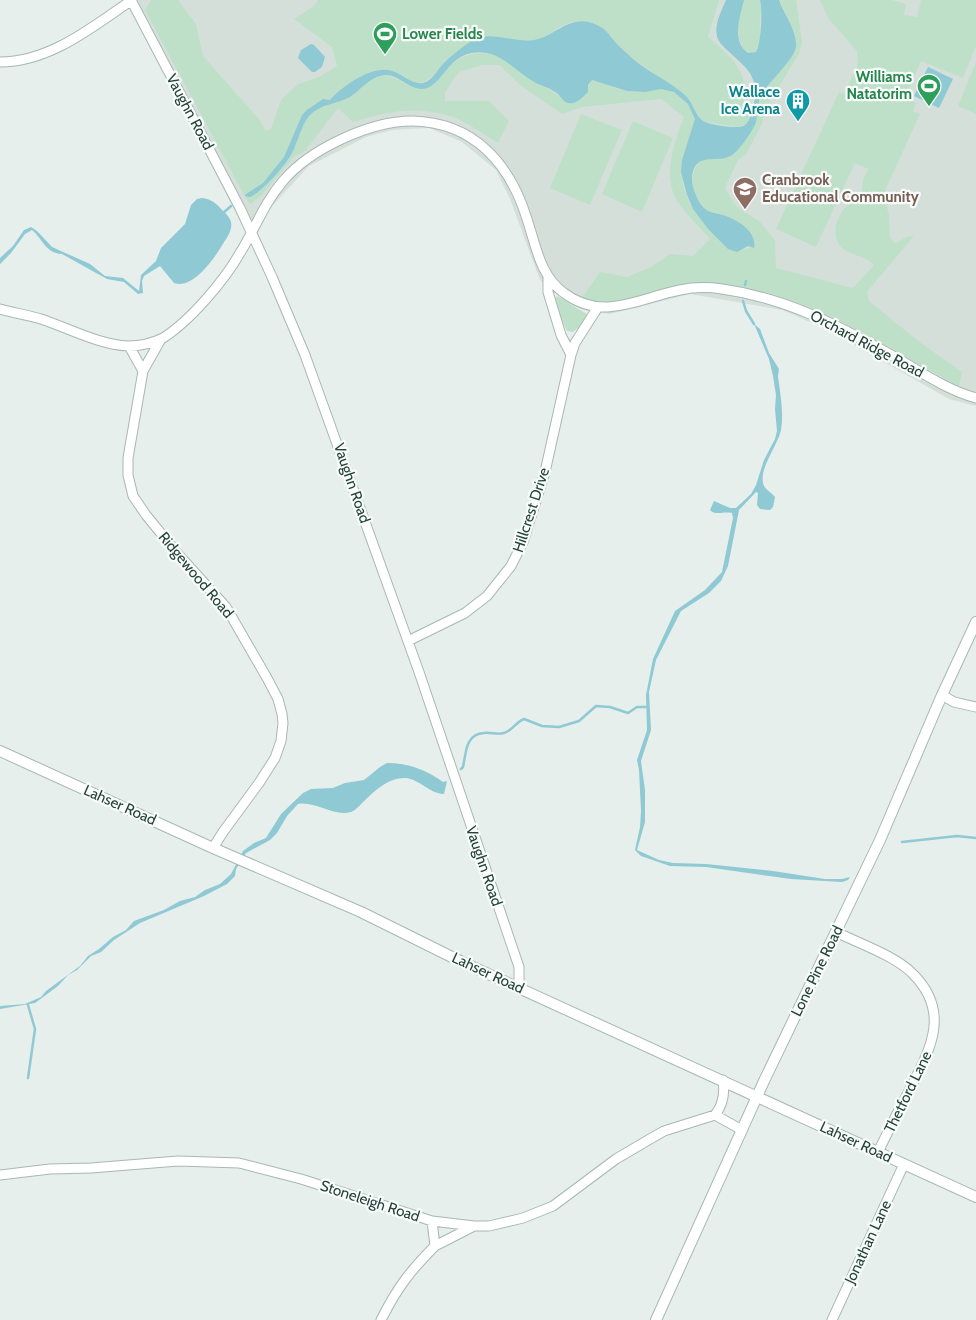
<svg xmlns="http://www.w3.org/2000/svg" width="976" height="1320" font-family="Cabin,sans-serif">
<rect width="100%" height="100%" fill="#e6efeb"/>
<path fill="#d4dfda" d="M128,0H976V406L949,399L826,329L782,310L690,294L610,314L581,309L564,299L540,280L510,199L496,170L462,142L429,128L392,130L366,137L309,166L258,221L244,229Z"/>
<path fill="#bfe0c8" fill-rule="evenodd" d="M151,0H178L196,24L203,56L259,119L266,131L271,129L281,100L298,84L319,77L337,66L332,47L294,19L314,6L318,0H719L708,37C726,53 747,67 744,94C744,101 741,107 741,113L748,109H757L762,94L793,54L796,46L795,34L779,0H796L802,42L799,54L764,111L762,124L746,154L738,160L725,188L737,207L760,222L775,240L776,268L853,288L874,265C864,255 852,256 843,249C833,241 834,225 840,215C844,207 851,201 861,198L863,180L868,169L855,163L816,247L776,229L839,92L844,94L858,65L857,51L828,18L820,0H892L906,4L904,15L917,17L921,0H976V46L963,78L921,61L905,97L916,103L913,111L920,114L883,195L889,214L890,238L896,243L906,237L914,236L867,292L869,301L921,343L962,372L959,386C877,344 796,283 700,283C665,283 634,304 599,303C593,303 587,300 581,299L600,272L627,277L651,267L670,254L693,256L710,239C701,229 680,208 675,197C663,172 675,140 684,117L661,99L582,107L562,114L520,85L500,65H483L459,72L445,92V101H489L509,121L498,143C484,135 467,122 453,117C415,105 390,111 353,122L338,108L305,151L294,157L261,196L250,204L244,195L145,10ZM585,21L611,36L617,44L631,57L686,96L700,118L705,122L738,127L747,124L750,117C746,130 743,144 734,154L700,161C687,173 692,201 706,210C711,214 720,213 725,216C732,221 744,239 750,247L745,249L724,245L708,229L689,203L683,184L682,160L696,119C691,103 676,87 658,89C650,90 644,93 635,92C620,91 607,84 594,80L591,81L588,88L563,100C554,90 542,87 531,80C522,74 515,66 507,61C476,43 454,57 435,83L412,87L390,76L384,75L368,81L349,97L319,108L312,112L305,121L287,161L259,192L246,194L263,183L284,157L302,115L326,99L330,100C340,89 369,67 385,70C396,73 407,79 418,83C433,82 446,59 459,50C465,46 472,41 479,38C496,31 520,45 539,39C549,35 556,28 566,24C572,22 579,22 585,21Z
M744,0H760C762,8 761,13 760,21C759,32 763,45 754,54C741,54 737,35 738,25C739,17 742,8 744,0Z
M976,62V114L958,106Z
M581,114L622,130L590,205L550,188Z
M633,121L673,138L642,212L602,194Z
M557,296L587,314L583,324L573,332L567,331L557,310L555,298Z"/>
<path fill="#8ec9d4" d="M726,0H744C740,17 731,41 748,53L756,52C761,45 763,9 760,0H779C784,15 797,30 796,46C796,58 768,82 761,96C757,104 758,113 756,122C754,129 739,151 732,155C719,164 699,152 693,171C691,178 692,185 695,193C697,198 700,205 705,209C711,214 719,213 726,216C739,221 757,232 754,248L748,246L737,252L728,249L708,229L693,209L687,195L681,172L682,160L695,119L688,104L674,92L661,89L645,92L627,91L592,80L588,85V92C584,96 578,102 573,103C565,105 562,98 558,94C551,88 541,86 534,82C513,70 499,48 471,53C448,58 443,82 427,88C411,93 400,74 385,75C369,77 362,89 350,97C337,104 320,104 309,116C301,126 298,141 292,153C286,165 262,192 250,197L245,196L246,194L263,183L284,157L302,115L307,110L323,99L330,100C342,86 373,64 392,71C402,74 413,85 423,83C433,81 438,68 445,62C453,54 468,42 478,38C494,32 516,43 534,40C556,36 571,12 597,25C607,29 611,38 618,45C623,50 628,54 632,58C648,72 669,81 685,95C693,102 695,117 705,122C712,125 739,130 745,125C750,121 751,114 753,108C761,78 748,69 728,51C724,47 718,42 717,36C714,24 722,10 726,0Z
M311,44L314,45L325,57L322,67L315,72H312L298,58L301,50Z
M928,67L953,79L939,108L914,96Z
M202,198C211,199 216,203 222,210C225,213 230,217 231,222C233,231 225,240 221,247C213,260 192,290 174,283L160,266L144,276L142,281L143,293L138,294L124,282L107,279L62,254C45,253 43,239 32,230L25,234L11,253L0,264V258L13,246L24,230L31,227L37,231L52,247L90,264L105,276L123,278L139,291L141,275L156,261L161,248L185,224L191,205L197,199Z
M754,324L760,329L769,353L779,369L778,376C780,393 784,412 781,430C778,445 757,471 764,486C766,490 772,493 775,497L773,507L770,510L760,509L757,505L758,493L756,492L739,510L728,566L721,581L709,593L681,611L656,660L649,692L651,730L641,761L645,790V822L637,850L659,860L673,863L706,864L773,871L825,879H842L850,877L848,880L842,882L791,879L706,867L670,866L641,856L635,850L640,827L641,811L639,770L637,760L647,730L646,695L653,659L675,611L705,590L722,572L733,518L732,513C724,511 715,516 710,510L714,501L730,508H736L751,494L756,485L764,460L775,439L777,431L775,409L776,395L773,376L769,359Z
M387,763C408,763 427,770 443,782L447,781L444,794C430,794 420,779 405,778C387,778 375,791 363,802C359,806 356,810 351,812C334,817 316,801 298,804L287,816L277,833L270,840L246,853L236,869L235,876L227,884L204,896L140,923L114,940L101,952L91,956L77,970L68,975L58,986L35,1003L0,1009V1006L25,1004L41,997L46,991L80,966L88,956L99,949L113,937L126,930L134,921L164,910L180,901L195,897L205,890L220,884L231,874L243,851L254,843L266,838L281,814L303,793L311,789L333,788L345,783L364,780L380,767Z"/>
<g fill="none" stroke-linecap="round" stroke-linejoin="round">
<path stroke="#8ec9d4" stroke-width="2.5" d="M222,214L231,206
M745,285L746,281
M743,301L746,311L754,324
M461,769L463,767C466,754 465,734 484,733C491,732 497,735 504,733C512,731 516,722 524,719L542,726L559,727L579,721L596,706L610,707L628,713L637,707H646
M902,842L957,836L976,838
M28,1078L35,1029L28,1005"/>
<defs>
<path id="minor" d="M131,0L240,208L272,277L305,355L419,672L519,967V987
M0,62C50,62 92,27 132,0
M0,309C14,313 28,315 41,319C68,328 100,345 128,346C139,346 153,343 163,338C190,321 224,281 240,253C255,229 264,203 283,181C310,149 370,121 412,121C474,122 510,164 527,219C536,246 540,276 564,293C603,322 639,298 680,290C694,287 708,287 722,289C787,298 839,326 895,357C921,372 947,390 976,398
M129,346L143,371L128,458V475L133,496L146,515L177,553L226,607L267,678L278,699L282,714L283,723L281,741L275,758L259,783L223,832L213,848
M571,355L575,343L598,307
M143,371L161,339
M408,641L465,613L487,596L511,566L523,542L545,472L571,355L561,335L548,292V278
M942,695L954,702L976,707
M836,932C858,943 896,956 913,974C953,1014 928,1053 908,1093C897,1113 888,1132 878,1152
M715,1115C723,1105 725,1093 723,1080
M0,1175L50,1169L91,1168L178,1161L239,1163L301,1179L432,1221L474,1226H489L523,1218L553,1206L616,1159L650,1139L664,1131L715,1115L742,1130
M435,1246L474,1226
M381,1320C397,1288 410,1271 435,1246L432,1221
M832,1320L904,1164"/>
<path id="tertiary" d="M0,751L213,848L361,912L462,962L976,1197
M656,1320L764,1081L880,840L942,695L976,622"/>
</defs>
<use href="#minor" stroke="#a8b8b2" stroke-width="11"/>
<use href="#tertiary" stroke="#a8b8b2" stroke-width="12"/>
<use href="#minor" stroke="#fff" stroke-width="9"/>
<use href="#tertiary" stroke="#fff" stroke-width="10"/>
</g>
<defs>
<symbol id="stadium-pin" viewBox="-11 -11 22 30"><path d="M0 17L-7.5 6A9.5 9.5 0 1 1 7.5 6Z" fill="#2e9e5b" stroke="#f7fbf9"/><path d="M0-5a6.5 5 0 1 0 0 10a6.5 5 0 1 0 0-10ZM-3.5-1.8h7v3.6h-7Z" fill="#fff"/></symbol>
<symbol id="building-pin" viewBox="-11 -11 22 30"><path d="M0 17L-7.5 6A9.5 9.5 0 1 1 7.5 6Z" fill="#0f9aa8" stroke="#f7fbf9"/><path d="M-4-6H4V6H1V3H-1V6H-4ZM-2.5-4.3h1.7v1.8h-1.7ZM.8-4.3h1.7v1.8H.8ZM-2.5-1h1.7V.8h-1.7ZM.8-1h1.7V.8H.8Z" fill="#fff"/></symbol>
<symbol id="school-pin" viewBox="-11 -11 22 30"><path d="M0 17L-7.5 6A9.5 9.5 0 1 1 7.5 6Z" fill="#8d6e63" stroke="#f7fbf9"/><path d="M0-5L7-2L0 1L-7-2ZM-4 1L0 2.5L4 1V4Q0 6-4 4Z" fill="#fff"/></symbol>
</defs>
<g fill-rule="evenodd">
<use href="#stadium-pin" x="371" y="20" width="28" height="38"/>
<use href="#stadium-pin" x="915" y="72" width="28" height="38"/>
<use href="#building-pin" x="784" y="87" width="28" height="38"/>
<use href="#school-pin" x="731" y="175" width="28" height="38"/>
</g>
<g text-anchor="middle" stroke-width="4.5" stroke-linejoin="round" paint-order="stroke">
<g font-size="15" font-weight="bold" fill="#27864d" stroke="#f7fbf9" text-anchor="start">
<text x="402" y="39">Lower Fields</text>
<text x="912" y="82" text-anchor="end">Williams<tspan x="912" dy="17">Natatorim</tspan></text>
</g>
<g font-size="15" font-weight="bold" fill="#0d838f" stroke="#f7fbf9" text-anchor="end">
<text x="780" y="97">Wallace<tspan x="780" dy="17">Ice Arena</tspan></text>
</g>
<g font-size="15" fill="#24423a" stroke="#f7fbf9">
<text transform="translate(190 112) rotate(62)" y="5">Vaughn Road</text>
<text transform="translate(867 344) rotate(28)" y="5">Orchard Ridge Road</text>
<text transform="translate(352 483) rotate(71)" y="5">Vaughn Road</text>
<text transform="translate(531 510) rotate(-72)" y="5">Hillcrest Drive</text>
<text transform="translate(196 575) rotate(50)" y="5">Ridgewood Road</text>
<text transform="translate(120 805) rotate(24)" y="5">Lahser Road</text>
<text transform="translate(484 866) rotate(71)" y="5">Vaughn Road</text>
<text transform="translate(817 971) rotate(-64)" y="5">Lone Pine Road</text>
<text transform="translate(488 973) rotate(25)" y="5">Lahser Road</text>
<text transform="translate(908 1092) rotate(-64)" y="5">Thetford Lane</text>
<text transform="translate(856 1142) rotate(25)" y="5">Lahser Road</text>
<text transform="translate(370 1201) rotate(18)" y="5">Stoneleigh Road</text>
<text transform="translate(868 1242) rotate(-65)" y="5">Jonathan Lane</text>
</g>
<g font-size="15" font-weight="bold" fill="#785e54" stroke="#f7fbf9" text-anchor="start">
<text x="762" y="185">Cranbrook<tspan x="762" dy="17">Educational Community</tspan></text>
</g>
</g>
</svg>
